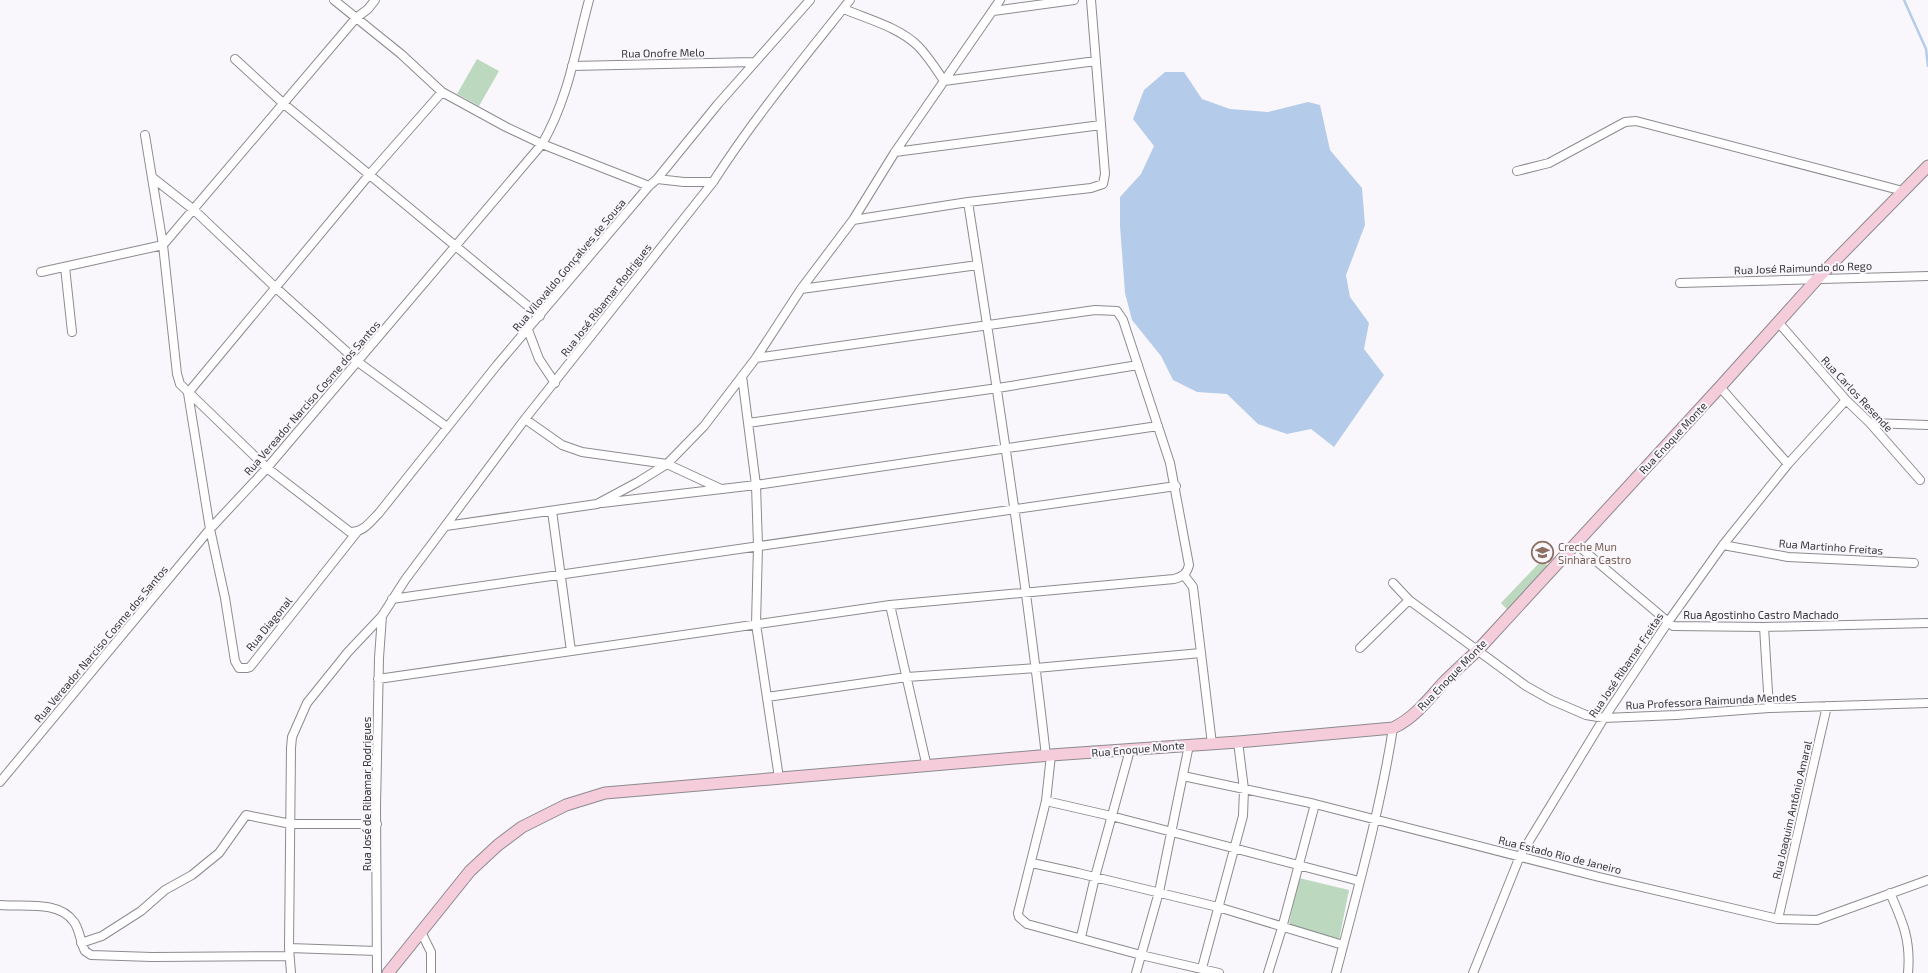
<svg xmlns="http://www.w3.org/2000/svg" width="1928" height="973" font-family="'Exo 2',sans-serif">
<rect width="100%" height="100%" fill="#faf7fc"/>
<path fill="#bcd8be" d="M477,59L499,71L479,106L457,94Z
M1542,560L1548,566L1508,610L1501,603Z
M1299,878L1349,890L1339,940L1288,928Z"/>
<path fill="#b4cce9" d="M1165,72H1184L1202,99L1230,109L1268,112L1308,102L1320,105L1330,150L1362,188L1365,225L1346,275L1350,297L1369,323L1364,349L1384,375L1334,447L1311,429L1287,434L1258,424L1227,394L1197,392L1173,380L1161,356L1132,320L1125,293L1120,226V197L1141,174L1154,146L1133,119L1144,90Z"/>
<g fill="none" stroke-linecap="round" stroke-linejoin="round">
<path stroke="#b4cce9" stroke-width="2.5" d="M1904,0L1926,49L1928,66"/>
<defs>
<path id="minor" d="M334,0L401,54L442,92L506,127L542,144L649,186
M844,9C867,19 899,27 918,46C928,56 936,69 944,81
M993,11L1074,0
M235,59L284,104L540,316
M572,66L754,62
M944,81L1096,61
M145,135L163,245L177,374L180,384L267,468L350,532C363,533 371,521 379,513L497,365L649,186L657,179L718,104L810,0
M895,152L1101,125
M1517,171L1549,163L1625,122L1636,121L1903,191
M153,178L194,210L275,287L358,362L447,427
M657,179L684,182H713
M968,202C997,387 1025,570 1046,756
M853,220L968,202L1091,188L1103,184L1105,174L1091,0
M65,267L72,332
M41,272L163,245L356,18L368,9L375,0
M1680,283L1928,276
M801,289L978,265
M1778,322L1846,400L1870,423L1920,480
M528,330L539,359L555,383
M742,376L756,485L758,546L756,624L779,778
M1720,387L1788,464
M525,419L562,445L582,452L667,464L721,489
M748,423L998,388L1138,365
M1870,423L1928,425
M602,503L756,485L1158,426
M552,511L571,651
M446,526L597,504L638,482L667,464L704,426L756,358L801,289L853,220L895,152L1000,0
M357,532L250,667L247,668H239L235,661L225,598L210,529L188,393L369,175L442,92
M1576,544L1673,626L1764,627L1928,623
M1723,545L1788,557L1914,563
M1184,575L1193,587L1212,744
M1393,583L1409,600L1526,686L1551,700L1586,715L1604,718L1676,715L1769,708L1928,703
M392,599L1176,486
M890,605L927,767
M1764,627L1769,708
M1360,648L1409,600
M378,679L890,605L1174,579C1182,577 1187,574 1189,565L1170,463L1123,320L1117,311L1095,310L756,358
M767,697L907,677L1036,668L1201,653
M1051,755L1046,801L1018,913L1019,917L1027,924L1141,955L1219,973
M1183,776L1315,804L1599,877L1778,919L1817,920L1928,880
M0,782L210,529L267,468L542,144C568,100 576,48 589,0
M1046,801L1111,816L1359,881
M1032,863L1078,873L1218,907L1343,945
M1890,893C1903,922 1911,941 1908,973
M0,905C23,907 59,900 74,922C80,930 80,942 85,951L91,955L152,957L289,956
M1778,919L1827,706
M421,932L431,952V973
M1081,937L1095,877L1130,750
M81,943L102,936L141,911L165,890L192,875L219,853L246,815L291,824H377
M289,948L377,951
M1202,968L1243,816L1244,789L1238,742
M291,973L289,948L291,748L292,737L307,703L348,652L382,616L405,580L525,419L713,182C754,118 803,59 850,0
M377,973L376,807L379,658L382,616
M1136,973L1159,892L1189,745
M1268,973L1282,928L1315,804
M1336,973C1357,892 1380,811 1393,728
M1473,973L1520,856L1604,718L1668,622L1723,545L1788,464L1846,400"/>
<path id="secondary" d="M388,973L470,871L498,845L522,827L566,805L605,793L1051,755L1238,742L1393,728C1414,718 1428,700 1443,683C1454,672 1466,661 1477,651L1720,387L1818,278L1928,166"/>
</defs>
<use href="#minor" stroke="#8d8b8f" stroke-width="10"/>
<use href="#secondary" stroke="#8d8b8f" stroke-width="13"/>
<use href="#minor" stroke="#fff" stroke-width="8"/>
<use href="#secondary" stroke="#f4ccda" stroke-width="11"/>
</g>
<defs>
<symbol id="school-ring" viewBox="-11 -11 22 22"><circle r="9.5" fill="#faf7fc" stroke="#8d6e63" stroke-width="1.5"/><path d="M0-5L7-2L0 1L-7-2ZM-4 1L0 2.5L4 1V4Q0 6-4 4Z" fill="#8d6e63"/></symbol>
</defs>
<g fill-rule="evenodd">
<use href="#school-ring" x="1530" y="540" width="25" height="25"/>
</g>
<g text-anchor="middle" stroke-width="4" stroke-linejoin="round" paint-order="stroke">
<g font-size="11" fill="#373638" stroke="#faf7fc">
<text transform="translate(663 53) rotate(-1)" y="4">Rua Onofre Melo</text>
<text transform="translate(569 265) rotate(-50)" y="4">Rua Vilovaldo Gonçalves de Sousa</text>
<text transform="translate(1803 268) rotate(-2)" y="4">Rua José Raimundo do Rego</text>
<text transform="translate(606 300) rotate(-52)" y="4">Rua José Ribamar Rodrigues</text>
<text transform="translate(1857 394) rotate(47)" y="4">Rua Carlos Resende</text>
<text transform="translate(312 398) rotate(-49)" y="4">Rua Vereador Narciso Cosme dos Santos</text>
<text transform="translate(1673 438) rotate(-47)" y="4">Rua Enoque Monte</text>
<text transform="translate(1831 547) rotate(4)" y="4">Rua Martinho Freitas</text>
<text x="1761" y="619">Rua Agostinho Castro Machado</text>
<text transform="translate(269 624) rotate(-51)" y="4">Rua Diagonal</text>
<text transform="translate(101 644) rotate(-50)" y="4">Rua Vereador Narciso Cosme dos Santos</text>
<text transform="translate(1626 665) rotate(-56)" y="4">Rua José Ribamar Freitas</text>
<text transform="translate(1452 675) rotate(-46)" y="4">Rua Enoque Monte</text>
<text transform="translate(1711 701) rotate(-3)" y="4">Rua Professora Raimunda Mendes</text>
<text transform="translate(1138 749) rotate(-5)" y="4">Rua Enoque Monte</text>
<text transform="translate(367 794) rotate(-90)" y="4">Rua José de Ribamar Rodrigues</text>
<text transform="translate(1792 810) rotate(-77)" y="4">Rua Joaquim Antônio Amaral</text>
<text transform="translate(1560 855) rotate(14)" y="4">Rua Estado Rio de Janeiro</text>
</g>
<g font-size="11" fill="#785e54" stroke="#faf7fc" text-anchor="start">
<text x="1558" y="551">Creche Mun<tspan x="1558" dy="13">Sinhara Castro</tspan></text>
</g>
</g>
</svg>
